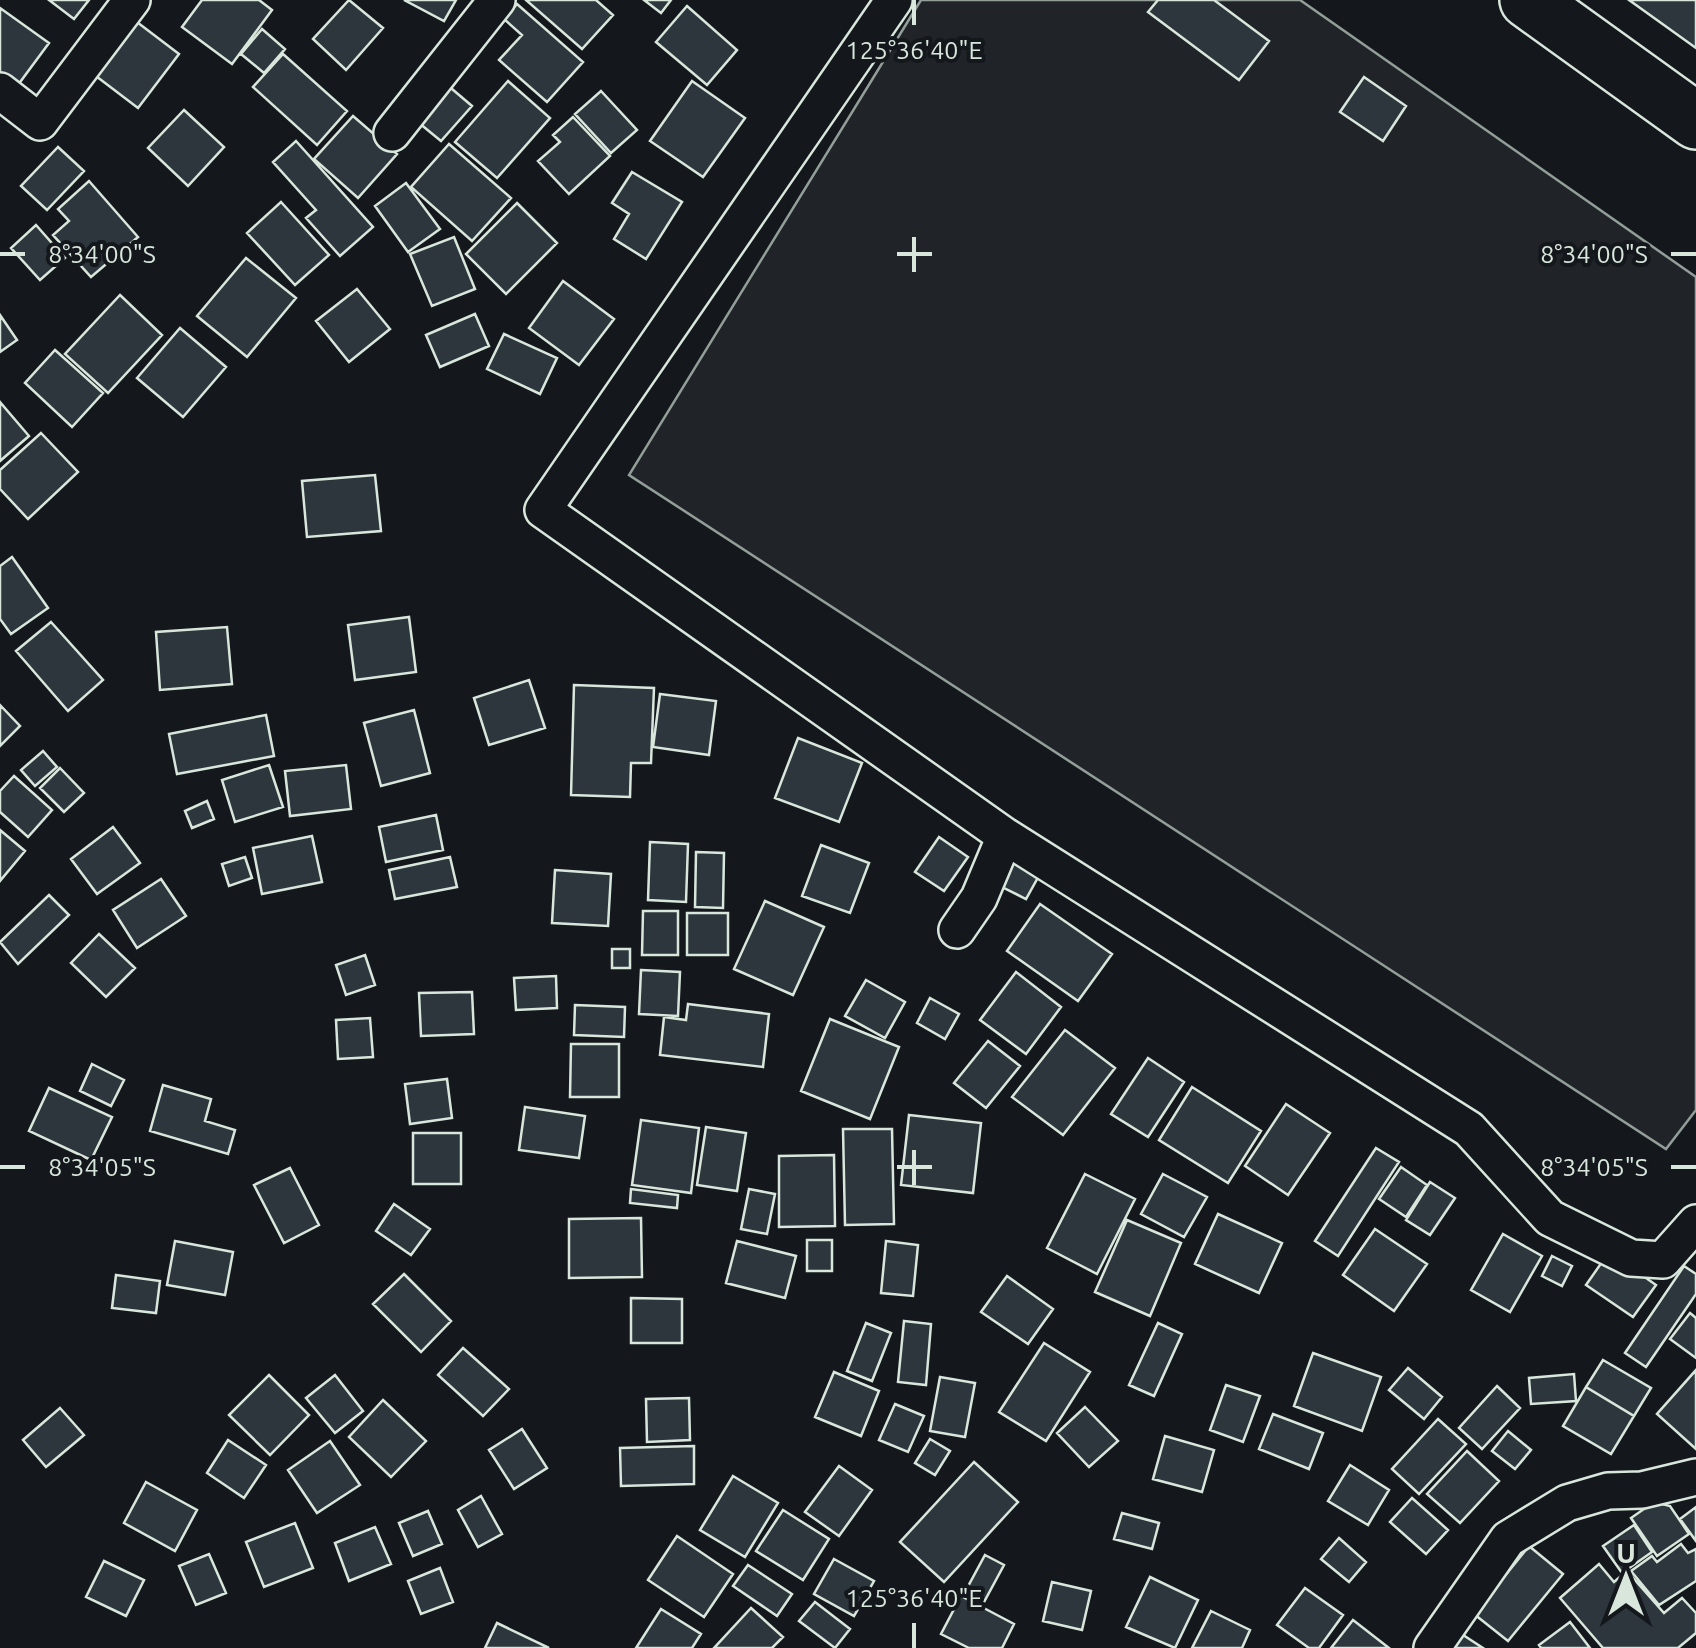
<svg xmlns="http://www.w3.org/2000/svg" width="1696" height="1648" font-family="Ubuntu,sans-serif">
<rect width="100%" height="100%" fill="#14181c"/>
<path fill="#202428" stroke="#939e99" stroke-width="2.5" d="M921,0H1300L1696,277V1110L1666,1149L629,475Z"/>
<path fill="#2c363c" stroke="#d8e6dc" stroke-width="2.5" d="M49,0H89L74,19Z
M202,0H259L272,10L232,64L182,27Z
M349,0L383,28L346,70L313,39Z
M404,0H456L444,21Z
M526,0H596L613,15L582,49Z
M644,0H671L661,13Z
M1158,0H1214L1269,41L1239,80L1148,12Z
M1629,0H1696V48Z
M517,4L583,62L547,102L499,60L522,35L504,19Z
M687,6L737,50L707,85L656,42Z
M0,8L49,43L12,93L0,85Z
M129,16L179,54L138,108L88,70Z
M262,29L285,49L264,73L241,54Z
M283,54L347,111L317,145L253,87Z
M1364,77L1406,106L1383,141L1340,112Z
M508,81L550,118L497,178L455,142Z
M692,81L745,118L703,177L650,141Z
M445,83L472,106L441,141L413,118Z
M601,91L637,130L611,153L575,114Z
M184,110L224,147L188,186L148,148Z
M353,116L397,154L358,198L314,159Z
M573,117L610,156L569,194L538,161L560,142L553,135Z
M296,141L373,227L340,256L306,218L316,210L273,162Z
M449,144L511,198L472,241L411,187Z
M58,147L84,171L47,210L21,186Z
M632,172L682,202L646,259L614,239L629,214L612,203Z
M89,181L138,237L91,277L53,235L69,221L58,209Z
M406,183L440,229L408,252L375,206Z
M281,202L329,255L295,285L247,233Z
M517,203L557,243L506,294L466,254Z
M36,225L65,258L40,280L11,248Z
M454,237L475,289L432,306L410,254Z
M246,258L296,298L247,357L197,316Z
M563,281L614,319L579,365L529,328Z
M357,289L390,329L349,362L316,321Z
M120,295L162,335L108,393L65,354Z
M475,314L489,346L440,367L426,335Z
M0,315L17,340L0,352Z
M180,328L226,367L183,417L137,378Z
M504,334L557,358L540,394L487,369Z
M55,350L103,393L72,427L25,383Z
M0,402L29,436L0,461Z
M41,433L78,472L28,519L0,489V470Z
M375,475L381,531L307,537L302,481Z
M12,557L48,608L11,634L0,619V566Z
M409,617L416,672L355,680L348,625Z
M51,622L103,680L68,711L16,651Z
M227,627L232,684L160,690L156,632Z
M529,680L545,728L489,745L474,698Z
M574,685L654,688L651,763H631L630,797L571,795Z
M660,694L716,701L709,755L653,747Z
M0,705L20,726L0,746Z
M414,710L430,773L381,786L364,723Z
M266,715L274,756L177,774L169,734Z
M798,738L862,763L839,822L775,798Z
M43,751L57,767L35,786L21,770Z
M269,765L283,807L235,822L222,780Z
M346,765L351,809L290,816L285,771Z
M60,768L84,793L64,812L40,788Z
M14,776L52,810L28,837L0,812V791Z
M207,801L214,819L192,828L185,811Z
M436,815L443,850L386,862L379,827Z
M113,827L140,863L97,894L71,859Z
M0,830L25,851L0,881Z
M312,836L322,882L262,894L253,848Z
M939,837L968,857L944,891L915,872Z
M650,842L688,844L686,902L648,900Z
M821,845L869,863L850,913L802,896Z
M696,852L724,853L723,908L695,907Z
M245,857L252,878L229,886L222,864Z
M450,857L457,887L395,899L389,870Z
M1015,858L1041,872L1026,899L1000,886Z
M555,870L611,874L608,926L552,923Z
M161,879L186,916L137,948L113,910Z
M49,895L69,915L18,964L0,942Z
M765,901L824,927L793,995L734,969Z
M1040,904L1112,954L1078,1001L1007,951Z
M643,911H678V955H642Z
M687,913H728V955H687Z
M99,934L135,968L106,997L71,963Z
M612,949H630V968H612Z
M365,955L375,985L346,995L336,965Z
M641,970L680,972L678,1016L639,1014Z
M1016,972L1061,1007L1026,1054L980,1020Z
M556,976L557,1008L516,1010L514,978Z
M866,980L905,1002L885,1038L845,1016Z
M472,992L474,1034L421,1036L419,993Z
M930,998L959,1014L945,1039L917,1023Z
M688,1004L769,1014L763,1067L660,1055L664,1017L686,1020Z
M575,1005L625,1007L624,1037L574,1035Z
M370,1018L373,1057L338,1059L336,1020Z
M830,1019L899,1047L870,1119L801,1091Z
M1065,1030L1115,1068L1063,1135L1012,1097Z
M988,1041L1020,1066L986,1108L954,1083Z
M571,1044H619V1097H570Z
M1148,1058L1184,1082L1148,1137L1111,1114Z
M92,1064L124,1080L111,1106L80,1091Z
M447,1079L452,1118L410,1124L405,1084Z
M163,1085L211,1099L205,1121L235,1130L228,1154L150,1131Z
M1192,1087L1261,1131L1228,1183L1159,1140Z
M49,1088L112,1117L91,1160L29,1131Z
M1286,1104L1330,1133L1288,1195L1245,1166Z
M525,1107L585,1116L579,1158L519,1150Z
M909,1115L981,1123L973,1193L901,1185Z
M641,1120L699,1128L691,1193L632,1185Z
M706,1127L746,1133L737,1191L697,1185Z
M843,1129H892L894,1224L845,1225Z
M413,1133H461V1184H413Z
M1376,1148L1399,1162L1338,1256L1315,1241Z
M834,1155L835,1226L779,1227V1156Z
M1401,1167L1427,1185L1406,1217L1379,1199Z
M290,1168L319,1225L284,1243L254,1185Z
M1085,1174L1135,1199L1097,1274L1047,1248Z
M1163,1174L1207,1197L1184,1237L1141,1214Z
M1430,1182L1455,1198L1430,1235L1406,1220Z
M631,1189L678,1195L677,1208L630,1203Z
M749,1189L775,1194L767,1234L741,1229Z
M394,1204L430,1229L411,1255L376,1231Z
M1218,1214L1282,1243L1259,1293L1195,1264Z
M641,1218L642,1277L569,1278V1219Z
M1127,1220L1181,1243L1150,1316L1095,1292Z
M1375,1229L1427,1264L1394,1311L1343,1275Z
M1503,1234L1542,1256L1510,1312L1471,1290Z
M807,1240H832V1271H807Z
M175,1241L233,1252L225,1295L167,1285Z
M737,1241L796,1256L785,1298L726,1283Z
M886,1241L918,1245L913,1296L881,1293Z
M1609,1252L1656,1285L1633,1317L1586,1285Z
M1552,1256L1572,1266L1562,1286L1542,1276Z
M1684,1266L1696,1274V1294L1646,1367L1625,1353Z
M404,1274L451,1321L421,1352L373,1304Z
M116,1275L160,1281L156,1313L112,1308Z
M1007,1276L1053,1309L1028,1344L981,1312Z
M631,1298L682,1299V1343H631Z
M1690,1313L1696,1318V1358L1670,1339Z
M904,1321L931,1324L926,1385L898,1382Z
M866,1323L891,1333L872,1381L847,1371Z
M1158,1323L1182,1334L1154,1396L1129,1385Z
M1044,1343L1090,1372L1046,1441L999,1412Z
M463,1348L509,1389L483,1416L438,1375Z
M1313,1353L1381,1377L1362,1431L1294,1406Z
M1603,1360L1651,1388L1634,1416L1586,1387Z
M1408,1368L1442,1397L1424,1419L1389,1390Z
M1696,1370V1449L1657,1414Z
M834,1372L879,1391L861,1436L815,1417Z
M1574,1374L1576,1401L1531,1404L1529,1378Z
M269,1375L309,1415L270,1455L229,1415Z
M335,1375L363,1411L335,1433L306,1398Z
M940,1377L975,1383L965,1437L930,1431Z
M1226,1385L1260,1396L1243,1442L1210,1430Z
M1497,1386L1520,1408L1482,1449L1459,1428Z
M1586,1387L1634,1416L1611,1454L1563,1426Z
M689,1398L690,1440L647,1442L646,1399Z
M383,1400L426,1441L391,1477L349,1437Z
M895,1404L924,1416L908,1452L879,1440Z
M1085,1407L1118,1441L1089,1467L1057,1433Z
M60,1408L84,1435L46,1467L23,1440Z
M1273,1414L1323,1433L1309,1469L1259,1449Z
M1438,1419L1466,1444L1419,1494L1392,1469Z
M522,1429L547,1468L514,1489L489,1450Z
M1508,1431L1531,1450L1515,1469L1492,1451Z
M1165,1436L1214,1450L1202,1492L1153,1479Z
M930,1439L950,1451L935,1475L915,1463Z
M228,1440L266,1465L244,1498L207,1473Z
M330,1441L360,1485L317,1513L288,1470Z
M694,1446V1484L621,1486L620,1448Z
M1467,1451L1499,1481L1460,1523L1427,1494Z
M974,1462L1018,1502L944,1582L900,1542Z
M1350,1465L1389,1490L1368,1525L1328,1501Z
M839,1466L872,1490L839,1536L805,1512Z
M733,1476L778,1503L745,1557L700,1530Z
M146,1482L197,1510L175,1551L124,1523Z
M481,1496L502,1534L478,1547L458,1510Z
M1412,1498L1448,1530L1426,1554L1390,1522Z
M1654,1502L1670,1506L1689,1534L1657,1556L1631,1518Z
M1696,1507V1541L1680,1519Z
M783,1510L829,1539L803,1580L756,1551Z
M428,1511L442,1544L413,1556L399,1523Z
M1122,1513L1159,1523L1152,1549L1114,1539Z
M295,1523L313,1568L264,1587L246,1542Z
M1634,1525L1652,1552L1622,1573L1603,1546Z
M375,1527L391,1564L349,1581L335,1543Z
M677,1536L733,1574L704,1617L648,1580Z
M1339,1538L1366,1562L1349,1582L1321,1559Z
M1681,1544L1688,1553L1696,1549V1581L1659,1605L1631,1571L1652,1556L1657,1562Z
M1529,1546L1563,1574L1508,1641L1474,1614Z
M209,1554L226,1593L196,1605L179,1566Z
M985,1555L1004,1565L984,1602L965,1592Z
M834,1559L874,1581L854,1616L814,1594Z
M104,1561L144,1580L126,1616L86,1597Z
M1599,1564L1614,1582L1627,1571L1664,1613L1682,1598L1696,1613V1633L1678,1648H1603L1560,1598Z
M748,1565L792,1594L777,1616L733,1586Z
M440,1568L453,1602L421,1614L408,1581Z
M1150,1577L1198,1600L1175,1648L1126,1627Z
M1052,1582L1091,1591L1082,1630L1043,1621Z
M1305,1588L1343,1615L1319,1648H1309L1277,1625Z
M961,1596L1014,1624L1002,1648H969L941,1634Z
M815,1602L850,1629L835,1648L799,1621Z
M751,1608L783,1637L772,1648H714Z
M661,1609L701,1634L692,1648H636Z
M1211,1611L1250,1630L1242,1648H1192Z
M1353,1620L1389,1648H1331Z
M1570,1622L1590,1648H1541L1539,1645Z
M497,1623L549,1648H485Z
M1457,1631L1483,1648H1446Z"/>
<g fill="none" stroke-linecap="round" stroke-linejoin="round">
<defs>
<path id="street" d="M894,0L543,510L1005,836L979,898L957,930
M0,91L40,122L132,0
M392,133L497,0
M1005,836L1469,1129L1550,1218L1631,1258L1663,1260L1696,1223
M1432,1648L1508,1539L1567,1503L1608,1491L1642,1490L1696,1477"/>
<path id="primary" d="M1528,0L1696,121"/>
</defs>
<use href="#street" stroke="#d8e6dc" stroke-width="40"/>
<use href="#primary" stroke="#d8e6dc" stroke-width="60"/>
<use href="#street" stroke="#14181c" stroke-width="35"/>
<use href="#primary" stroke="#14181c" stroke-width="55"/>
</g>
<path fill="none" stroke="#d8e6dc" stroke-width="4" d="M914,0V25M914,237V272M0,254H25M897,254H932M1671,254H1696M914,1150V1185M0,1167H25M897,1167H932M1671,1167H1696M914,1623V1648"/>
<g font-size="25" text-anchor="middle" fill="#d8e6dc" stroke="#14181c" stroke-width="8" stroke-linejoin="round" paint-order="stroke">
<text x="914" y="59">125°36'40"E</text>
<text x="102" y="263">8°34'00"S</text>
<text x="1594" y="263">8°34'00"S</text>
<text x="102" y="1176">8°34'05"S</text>
<text x="1594" y="1176">8°34'05"S</text>
<text x="914" y="1607">125°36'40"E</text>
</g>
<g transform="translate(1626 1578)" stroke="#14181c" stroke-width="8" paint-order="stroke">
<path d="M0-8L18 38L0 25L-18 38Z" fill="#d8e6dc"/>
<text y="-15" font-size="28" font-weight="bold" text-anchor="middle" fill="#d8e6dc">U</text>
</g>
</svg>
